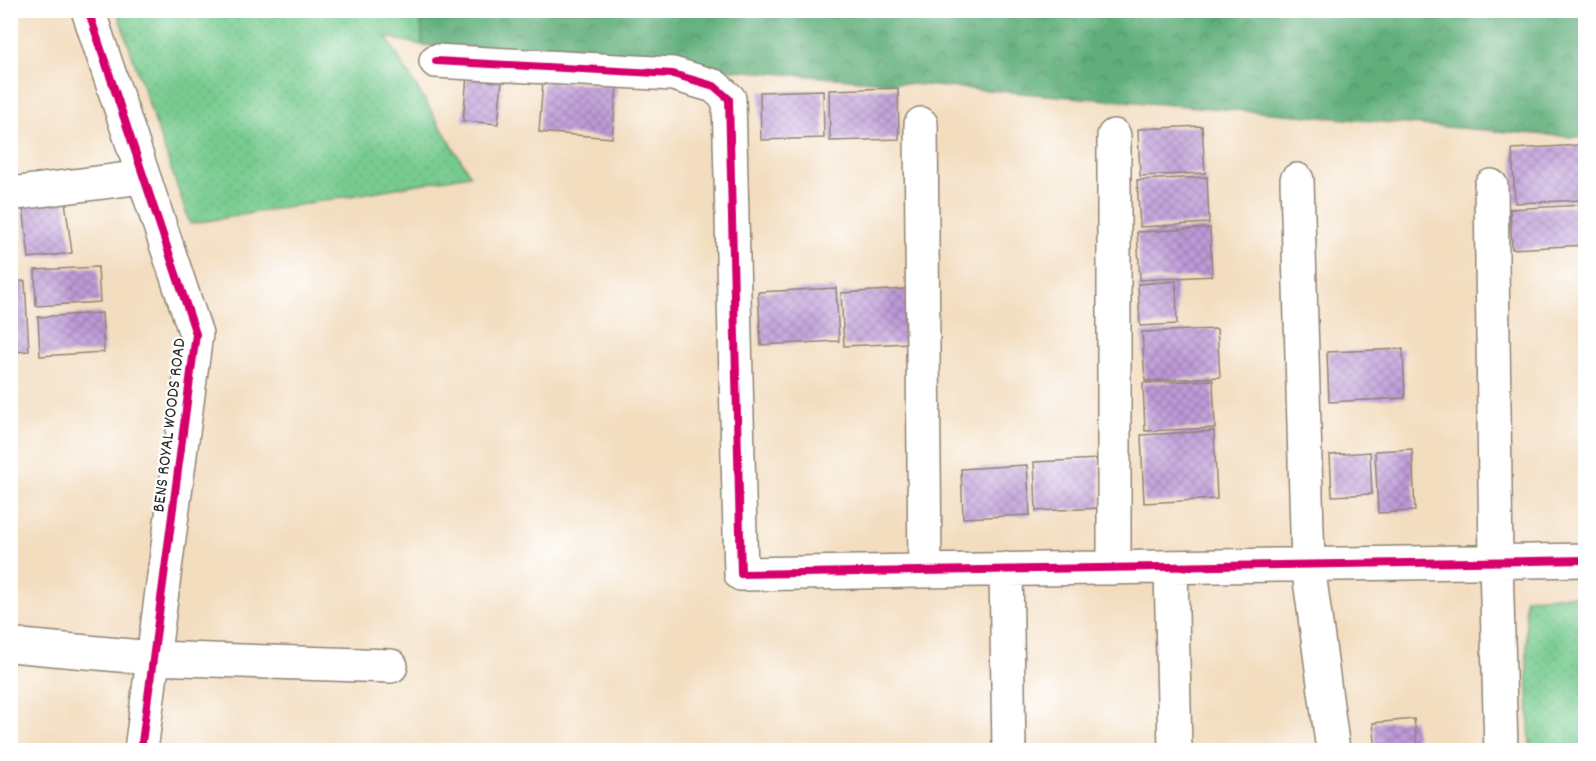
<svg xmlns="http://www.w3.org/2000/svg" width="1596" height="761" font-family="Dekko,sans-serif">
<defs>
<pattern id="grass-dots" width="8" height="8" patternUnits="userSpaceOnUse" patternTransform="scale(1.5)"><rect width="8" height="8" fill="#77cb8f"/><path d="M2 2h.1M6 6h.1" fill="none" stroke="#67ae7c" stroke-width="1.8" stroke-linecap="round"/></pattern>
<pattern id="forest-crowns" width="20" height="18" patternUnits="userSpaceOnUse" patternTransform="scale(1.5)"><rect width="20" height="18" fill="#61af7a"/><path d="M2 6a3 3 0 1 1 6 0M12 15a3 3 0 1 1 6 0" fill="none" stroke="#508f64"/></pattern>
<pattern id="building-cross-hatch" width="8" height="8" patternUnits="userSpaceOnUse" patternTransform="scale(1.5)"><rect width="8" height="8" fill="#be9ad8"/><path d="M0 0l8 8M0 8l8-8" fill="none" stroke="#9b7eaf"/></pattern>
</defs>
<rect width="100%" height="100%" fill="#fff"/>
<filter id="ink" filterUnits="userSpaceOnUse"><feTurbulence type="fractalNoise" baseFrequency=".0167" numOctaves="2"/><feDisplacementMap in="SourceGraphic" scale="12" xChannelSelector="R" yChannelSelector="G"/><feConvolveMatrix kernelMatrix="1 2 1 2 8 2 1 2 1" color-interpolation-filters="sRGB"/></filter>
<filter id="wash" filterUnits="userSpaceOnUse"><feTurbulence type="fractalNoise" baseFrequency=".008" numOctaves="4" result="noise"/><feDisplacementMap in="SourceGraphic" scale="24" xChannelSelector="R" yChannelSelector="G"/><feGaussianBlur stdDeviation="1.35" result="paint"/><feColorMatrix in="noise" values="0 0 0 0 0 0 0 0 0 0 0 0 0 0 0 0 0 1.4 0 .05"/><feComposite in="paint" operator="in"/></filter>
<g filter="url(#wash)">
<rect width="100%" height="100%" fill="#f3ddbf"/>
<path fill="url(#grass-dots)" stroke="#517b5d" stroke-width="1.5" d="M117,11H421L422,45L386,37L470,175L190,224Z
M1585,595V750H1530L1525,598Z"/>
<path fill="url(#forest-crowns)" stroke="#466d52" stroke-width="1.5" d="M421,11H1585V138L422,45Z"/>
<g id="blocks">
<path fill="url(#building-cross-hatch)" d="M467,76L502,79L498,124L463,121Z
M543,81L617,86L612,138L539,132Z
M898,88L899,139L830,141L829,90Z
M823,90L824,138L761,140L760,92Z
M1202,126L1205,173L1140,176L1138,129Z
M1580,145L1583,200L1515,203L1512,149Z
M1207,177L1209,223L1140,227L1137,180Z
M65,201L72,253L29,258L23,206Z
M1584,205L1586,245L1512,249L1510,209Z
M1210,228L1212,276L1140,280L1137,232Z
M98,267L100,302L36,306L35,270Z
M25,281L29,351L10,352V282Z
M1176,281L1177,324L1140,326L1138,284Z
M836,288L839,341L761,345L758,292Z
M906,289L909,343L844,346L841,293Z
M102,313L104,352L40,356L38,317Z
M1217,329L1220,377L1145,381L1142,332Z
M1403,349L1405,398L1329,402L1327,352Z
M1213,380L1215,428L1145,431L1143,383Z
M1214,431L1217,499L1144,503L1141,435Z
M1412,449L1415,511L1378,513L1375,451Z
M1370,452L1372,494L1332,496L1330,455Z
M1099,459L1101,508L1036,511L1034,462Z
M1027,465L1030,515L963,518L961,469Z
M1414,719L1418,750H1376L1373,723Z"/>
</g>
</g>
<g filter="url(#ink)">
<use href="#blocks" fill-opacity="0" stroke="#8f8475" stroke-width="1.5"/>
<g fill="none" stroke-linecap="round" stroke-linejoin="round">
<defs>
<path id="minor" d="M88,10L196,334L141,750
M436,61L673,74L714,86L729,99L741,574L1586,560
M921,124L925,571
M1297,180L1308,565L1333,750
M1491,186L1496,561L1501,750
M10,194L143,177
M1171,567L1175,750
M1114,568V136
M1006,569L1009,750
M10,645L153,658L391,666"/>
</defs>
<use href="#minor" stroke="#8f8475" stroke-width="36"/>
<use href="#minor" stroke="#fff" stroke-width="33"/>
<defs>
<path id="cycleway" d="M88,10L196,334L141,750
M436,61L673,74L714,86L729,99L741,574L1586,560"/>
</defs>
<use href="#cycleway" stroke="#fff" stroke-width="11"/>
<use href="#cycleway" stroke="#d6006c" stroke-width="8"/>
</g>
</g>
<g text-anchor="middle" stroke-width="4.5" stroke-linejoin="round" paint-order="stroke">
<g font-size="18" fill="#2b2b2b" stroke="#fff">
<text transform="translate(168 425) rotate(-83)" y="6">BENS ROYAL WOODS ROAD</text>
</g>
</g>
<rect width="1596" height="761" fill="none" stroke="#fff" stroke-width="36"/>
</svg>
